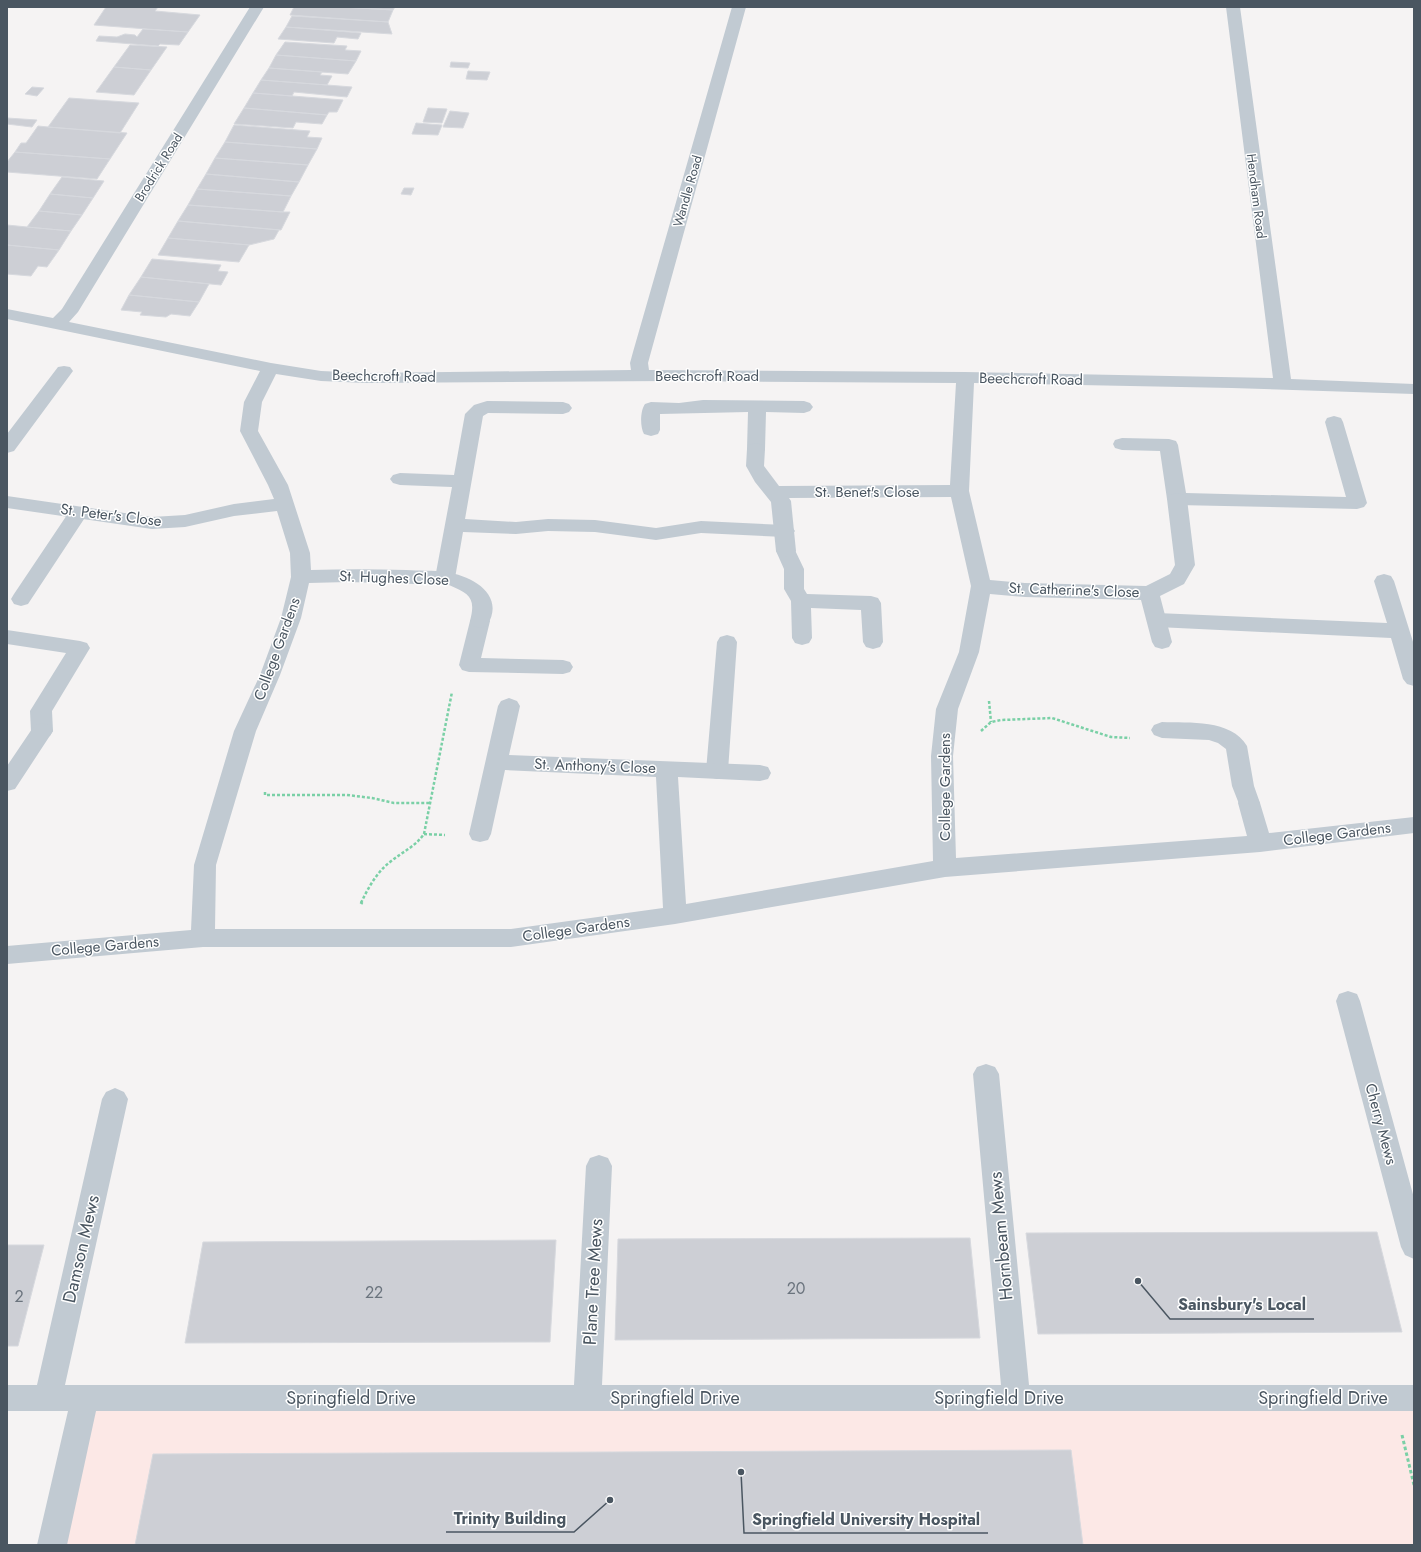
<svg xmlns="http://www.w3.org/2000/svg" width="1421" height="1552" font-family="Jost,sans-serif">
<rect width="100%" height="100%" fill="#f5f3f3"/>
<path fill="#fce8e6" d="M1414,1398V1545H52L85,1399Z"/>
<path fill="#cdcfd5" stroke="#d7d9de" d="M106,7H158L155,11L200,15L188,32L94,25Z
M294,7H341L393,10L388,22L290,15Z
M341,7H395L393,10Z
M292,16L388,22L392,34L286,27Z
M286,27L361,33L358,39L337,37L334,43L278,39Z
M143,29L188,32L179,45L160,44L158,46L96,41L99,36L117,37L125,34L135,35L137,37Z
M285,42L347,46L345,50L361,51L356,61L276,55Z
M130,45L167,47L151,70L114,67Z
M276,55L356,61L348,74L269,68Z
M451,62L470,63L468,68L450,67Z
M114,67L151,70L134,95L96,92Z
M269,68L322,72L320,75L332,76L327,85L261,80Z
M468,71L490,72L487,80L466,79Z
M261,80L327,85L352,87L347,97L294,92L292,96L253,93Z
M32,87L44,88L37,96L25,94Z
M253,93L292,96L343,100L337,112H329L327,115L244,108Z
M69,98L139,103L120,133L48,127Z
M244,108L327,115L322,124L296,122L293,128L234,124Z
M428,108L447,109L442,123L423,122Z
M450,111L469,113L463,128L443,127Z
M7,118L37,120L32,127L7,124Z
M416,123L442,125L438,135L412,134Z
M234,125L310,131L307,137L322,138L317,149L225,142Z
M38,126L48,127L127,133L110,159L15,152L21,143H26Z
M225,142L317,149L308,165L215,158Z
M15,152L110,159L97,179L7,172V162Z
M215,158L308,165L299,182L206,174Z
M206,174L299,182L291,196L197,189Z
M62,177L104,181L93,198L50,194Z
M404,188H414L411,195L401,194Z
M197,189L291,196L283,212L188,205Z
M50,194L93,198L82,215L39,211Z
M188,205L283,212H290L281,230L178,221Z
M39,211L82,215L71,231L27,227Z
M178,221L279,230L274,239L249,245L168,238Z
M7,225L27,227L71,231L59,250L7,245Z
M168,238L249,245L239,262L158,255Z
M7,245L59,250L47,267L38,266L31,276L7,274Z
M152,259L221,265L218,271L228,272L221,285L141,277Z
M141,277L209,284L199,302L129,295Z
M129,295L199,302L190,316L171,314L166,317L140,315L142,312L121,310Z
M1377,1232L1402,1332L1038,1334L1026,1233Z
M970,1238L980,1338L615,1340L618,1239Z
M556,1240L550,1342L185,1343L203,1242Z
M7,1245H44L18,1346H7Z
M1071,1450L1083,1545H135L153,1454Z"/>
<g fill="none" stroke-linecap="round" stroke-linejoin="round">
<path stroke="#7ad0a6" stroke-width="2.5" stroke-dasharray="3 2" stroke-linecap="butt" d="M989,701L991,722
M981,731L991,722L1001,720L1052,718L1111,737L1130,738
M265,792V795H347L372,798L394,803H431
M424,834L445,835
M361,903C368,888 377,872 390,862C402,852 415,847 424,834L452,692"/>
<path stroke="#7ad0a6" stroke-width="3" stroke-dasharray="3.5 2.5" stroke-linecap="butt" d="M361,904L362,902
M1402,1435L1414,1485"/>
<path fill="#c1cad2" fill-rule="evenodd" d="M703,400L804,401L810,403L813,407L810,411L804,413L766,412L765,449L763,453L756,455L749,453L747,449L748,412L660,414V430L658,434L651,436L644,434C640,427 640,411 645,404L651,402L679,403Z
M487,401L563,402L569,404L572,408L569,412L563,414L488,413L483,416L465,519L516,522L548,519L595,520L656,528L701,521L785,525L792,527L795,531L792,535L785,537L701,533L656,540L595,532L548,531L516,534L463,532L455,578L452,583L445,585L438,583L435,578L452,487L400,485L393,483L390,479L393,475L400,473L454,475L465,414L474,405Z
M1334,416L1341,418L1343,422L1367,503L1364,507L1357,509L1177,505L1170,503L1167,499L1160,451L1122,450L1115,448L1113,444L1115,440L1122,438L1169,439L1176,441L1178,445L1186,493L1346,497L1325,422L1327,418Z
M78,507L85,509L88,513L28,604L21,606L14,604L11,599L14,594L71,509Z
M786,545L793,546L804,569V589L807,594L871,596L878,598L881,603L883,642L880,647L873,649L866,647L863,642L861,610L811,608L812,638L809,643L802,645L795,643L792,638L791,601L784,589V569L776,551L779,546Z
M1384,574L1391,576L1394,581L1414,645V686L1407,684L1403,679L1391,638L1157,627L1150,625L1147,620L1150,615L1157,613L1387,623L1374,581L1377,576Z
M480,614L487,616L490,621L481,658L563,660L570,662L573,667L570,672L563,674L469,672L462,670L459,665L470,621L473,616Z
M7,630L80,641L87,643L90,648L52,711L53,731L50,736L42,739L34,736L31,731L30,711L66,653L7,644Z
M727,635L734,637L737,642L728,771L725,777L717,779L709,777L706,771L717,642L720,637Z
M1162,722C1189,723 1231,719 1247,746L1254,786L1260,803L1257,809L1249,811L1241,809L1232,786L1226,749L1218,743L1209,740L1162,738L1154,735L1151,730L1154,725Z"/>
<path fill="#c1cad2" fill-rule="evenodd" d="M250,7H264L78,312L69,322L271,363L321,371L366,373L631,370L630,363L633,352L732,7H746L651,352L648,363L649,370L965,372L1273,378L1226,7H1240L1291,379L1414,384V394L1232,388L974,383L969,491L990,580L1025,583L1146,586L1170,574L1175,565L1167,499L1170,495L1177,493L1184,495L1187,499L1195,565L1184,584L1160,596L1172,642L1169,647L1162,649L1155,647L1152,642L1141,600L1025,597L990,594L979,652L958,709L953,756L956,858L1247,836L1238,803L1241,797L1249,795L1257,797L1260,803L1269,833L1414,817V833L1260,852L945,877L675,924L511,947H203L7,964V946L191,930L194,865L234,731L260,675L281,618L291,577L290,553L277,511L234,516L185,527L152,529L7,508V496L152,517L185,515L234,504L274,499L268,485L240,431L244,402L260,371L7,319V309L53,318L62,309ZM276,374L321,381L366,383L668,381L956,383L950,485L779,486L764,466L765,449L763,445L756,443L749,445L747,449L746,466L755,482L771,502L776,551L779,556L786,557L793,556L796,551L791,501L789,498L951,497L971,586L959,652L936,709L931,756L933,861L686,904L678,777L760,781L768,779L771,773L768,767L760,765L509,755L520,706L517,701L509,698L501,701L498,706L469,834L472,840L480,842L488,840L491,834L505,770L656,777L663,908L511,929H215L216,865L256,731L280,675L301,618L309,583L348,582L449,585C470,594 476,598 470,621L473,626L480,628L487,626C506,595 473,576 446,572C433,570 419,571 406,570C374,569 343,569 311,570L310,553L288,485L258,431L262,402Z
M64,366L70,367L73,371L14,451L7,453V434L58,367Z
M42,723L50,726L53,731L15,789L7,791V766L34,726Z
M1348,991L1357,994L1360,1001L1414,1198V1259L1405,1255L1401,1247L1336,1001L1339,994Z
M986,1064L995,1067L999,1074L1029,1385H1414V1411H96L67,1545H37L68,1411H7V1385H37L102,1099L106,1092L115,1088L124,1092L128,1099L65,1385H574L586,1166L590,1158L599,1155L608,1158L612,1166L602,1385H1001L973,1074L977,1067Z"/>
</g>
<g text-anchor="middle" stroke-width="3" stroke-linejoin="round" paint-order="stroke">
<g font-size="13" fill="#4a5661" stroke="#fff">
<text transform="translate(158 167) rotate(-58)" y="5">Brodrick Road</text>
<text transform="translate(687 191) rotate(-74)" y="5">Wandle Road</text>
<text transform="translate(1257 196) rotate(83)" y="5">Hendham Road</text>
</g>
<g font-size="15" fill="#4a5661" stroke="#fff">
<text transform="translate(384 376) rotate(1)" y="5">Beechcroft Road</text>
<text x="707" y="381">Beechcroft Road</text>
<text transform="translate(1031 379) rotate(1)" y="5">Beechcroft Road</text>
<text x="867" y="497">St. Benet's Close</text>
<text transform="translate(111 515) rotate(7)" y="5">St. Peter's Close</text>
<text transform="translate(394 578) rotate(2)" y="5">St. Hughes Close</text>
<text transform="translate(1074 590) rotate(2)" y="5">St. Catherine's Close</text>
<text transform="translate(277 649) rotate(-70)" y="5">College Gardens</text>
<text transform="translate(595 766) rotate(2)" y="5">St. Anthony's Close</text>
<text transform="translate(945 787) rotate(-90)" y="5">College Gardens</text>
<text transform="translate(1337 834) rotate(-7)" y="5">College Gardens</text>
<text transform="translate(576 929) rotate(-8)" y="5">College Gardens</text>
<text transform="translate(105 946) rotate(-5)" y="5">College Gardens</text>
<text transform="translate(1381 1124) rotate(75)" y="5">Cherry Mews</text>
</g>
<g font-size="16" fill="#6b747e">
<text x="796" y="1294">20</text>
<text x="374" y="1298">22</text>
<text x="19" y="1302">2</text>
</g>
<g font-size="18" fill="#4a5661" stroke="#fff">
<text transform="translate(1001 1236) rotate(-95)" y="6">Hornbeam Mews</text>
<text transform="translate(81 1249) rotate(-77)" y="6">Damson Mews</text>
<text transform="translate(593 1282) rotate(-87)" y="6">Plane Tree Mews</text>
<text x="351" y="1404">Springfield Drive</text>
<text x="675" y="1404">Springfield Drive</text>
<text x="999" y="1404">Springfield Drive</text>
<text x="1323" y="1404">Springfield Drive</text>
</g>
</g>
<path fill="none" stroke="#4a5661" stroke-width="1.5" d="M1138 1281L1170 1319H1314M610 1500L574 1532H446M741 1472L744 1533H988"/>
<g fill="#4a5661" stroke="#fff" stroke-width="1.5">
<circle cx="1138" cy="1281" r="4"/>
<circle cx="610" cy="1500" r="4"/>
<circle cx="741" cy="1472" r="4"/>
</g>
<g font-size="16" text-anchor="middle" font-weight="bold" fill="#4a5661" stroke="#fff" stroke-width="3" stroke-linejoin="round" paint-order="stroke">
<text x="1242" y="1310">Sainsbury's Local</text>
<text x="510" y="1524">Trinity Building</text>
<text x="866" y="1525">Springfield University Hospital</text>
</g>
<rect width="1421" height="1552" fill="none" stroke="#4a5661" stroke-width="16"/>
</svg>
